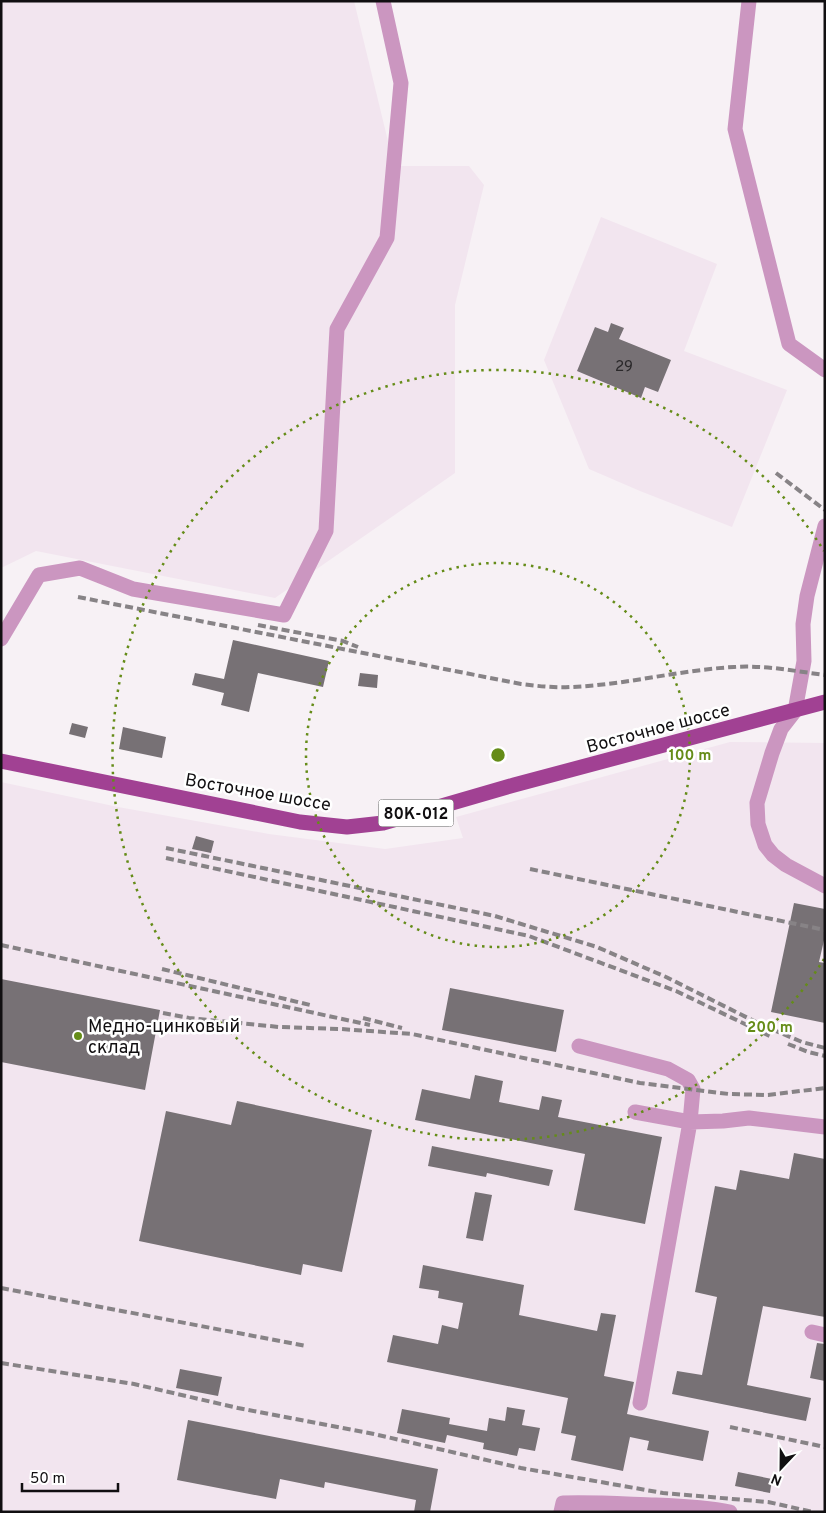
<svg xmlns="http://www.w3.org/2000/svg" width="826" height="1513" font-family="Overpass,sans-serif">
<rect width="100%" height="100%" fill="#f7f1f5"/>
<path fill="#f2e5ef" d="M1,1H354L394,166H469L484,185L455,305V473L275,598L36,551L1,568Z
M601,217L717,264L684,351L787,390L732,527L640,491L589,469L544,360Z
M730,742L825,743V1512H1V782L118,807L269,834L385,849L463,838L456,817Z"/>
<path fill="#777175" d="M611,323L624,328L619,339L671,360L658,392L645,387L641,398L577,371L595,327L608,332Z
M233,640L329,661L323,687L258,673L249,712L221,705L224,693L192,685L195,673L224,679Z
M360,673L378,675L377,688L358,686Z
M72,723L88,727L85,738L69,734Z
M123,727L166,737L162,758L119,749Z
M196,836L214,841L211,853L192,849Z
M794,903L825,909V936L819,962L825,963V1023L771,1012Z
M1,979L160,1010L145,1090L1,1062Z
M450,988L564,1010L556,1052L442,1030Z
M475,1075L503,1081L499,1102L539,1110L542,1096L562,1100L558,1117L662,1137L645,1224L574,1210L585,1154L415,1120L422,1089L470,1099Z
M237,1101L372,1130L342,1272L303,1264L301,1275L139,1241L166,1111L231,1125Z
M432,1146L553,1170L549,1186L487,1173L486,1177L428,1166Z
M794,1153L825,1159V1317L763,1306L747,1385L811,1398L806,1421L672,1394L677,1371L702,1375L717,1297L695,1292L715,1186L736,1190L740,1170L789,1179Z
M475,1192L492,1195L483,1241L466,1238Z
M423,1265L524,1285L519,1315L597,1331L601,1313L616,1315L604,1376L634,1382L627,1414L709,1431L703,1461L647,1450L649,1441L630,1437L623,1471L571,1460L576,1436L561,1433L568,1398L387,1362L393,1335L438,1344L442,1325L458,1329L463,1303L438,1298L439,1291L419,1288Z
M817,1343L825,1344V1381L810,1378Z
M180,1369L222,1377L218,1396L176,1388Z
M507,1407L525,1410L522,1425L540,1428L535,1451L519,1448L517,1456L483,1449L484,1443L447,1435L445,1443L397,1433L402,1409L450,1418L449,1424L487,1431L489,1418L505,1421Z
M188,1420L438,1469L430,1512H414L416,1500L325,1482L324,1488L280,1479L276,1499L177,1480Z
M738,1472L772,1479L770,1493L735,1486Z"/>
<g fill="none" stroke-linecap="round" stroke-linejoin="round">
<path stroke="#cb96c0" stroke-width="15" d="M749,1L735,129L789,344L825,370
M825,526L807,596L803,624L804,661L795,711L781,729L772,753L757,803L758,824L765,845L773,855L786,865L825,886
M1,639L39,575L80,568L133,589L284,615L326,531L337,329L387,238L401,83L383,1
M579,1046L668,1069L688,1080L693,1089L690,1122L640,1403
M635,1112L690,1122L723,1121L749,1118L825,1127
M812,1332L825,1335
M561,1512L563,1503C594,1502 625,1504 656,1505C681,1506 706,1507 730,1512"/>
<path stroke="#a14193" stroke-width="15" d="M1,761L300,822L347,827L383,823L514,785L825,702"/>
<path stroke="#878386" stroke-width="4" stroke-dasharray="8 4" stroke-linecap="butt" d="M776,473L825,510
M78,597L521,684C538,686 554,688 571,687C625,685 679,670 734,667C765,665 794,671 825,675
M258,625L343,641L358,647
M166,848L495,916L597,947L666,977L764,1026L802,1042L825,1048
M166,858L529,936L676,991L772,1037
M530,869L825,930
M1,945L370,1025
M162,969L310,1005
M163,1013L189,1018L279,1027L341,1029L412,1034L640,1083L729,1094L768,1095L825,1088
M363,1018L402,1028
M788,1044L808,1052L825,1056
M1,1288L306,1346
M1,1363L134,1384L238,1408L374,1434L521,1468L663,1493L768,1502L813,1512
M730,1427L825,1447"/>
</g>
<g fill="none" stroke="#658c18" stroke-width="2.5" stroke-dasharray="2.5 5">
<circle cx="498" cy="755" r="192"/>
<path d="M824 959A385 385 0 1 1 824 551"/>
</g>
<circle fill="#658c18" stroke="#fff" stroke-width="2" cx="78" cy="1036" r="5"/>
<g text-anchor="middle" stroke-width="5" stroke-linejoin="round" paint-order="stroke">
<g font-size="15" fill="#2a282a">
<text x="624" y="371">29</text>
</g>
<rect fill="#fff" stroke="#585758" stroke-width="1" x="378.5" y="799.5" width="75" height="27" rx="4"/>
<g font-size="16" font-weight="bold" fill="#110f11">
<text x="416" y="819">80К-012</text>
</g>
<g font-size="18" fill="#110f11" stroke="#fff">
<text transform="translate(658 728) rotate(-15)" y="6">Восточное шоссе</text>
<text transform="translate(258 792) rotate(10)" y="6">Восточное шоссе</text>
</g>
<g font-size="18" fill="#110f11" stroke="#fff" text-anchor="start">
<text x="88" y="1032">Медно-цинковый<tspan x="88" dy="21">склад</tspan></text>
</g>
</g>
<circle cx="498" cy="755" r="8" fill="#658c18" stroke="#fff" stroke-width="2.5"/>
<g font-size="15" text-anchor="middle" font-weight="bold" fill="#658c18" stroke="#fff" stroke-width="5" stroke-linejoin="round" paint-order="stroke">
<text x="690" y="760">100 m</text>
<text x="770" y="1032">200 m</text>
</g>
<rect width="826" height="1513" fill="none" stroke="#110f11" stroke-width="5"/>
<g transform="translate(781 1468) rotate(202)" stroke="#ffffff" stroke-width="4" paint-order="stroke">
<path d="M0-4L9 19L0 12L-9 19Z" fill="#110f11"/>
<text y="-8" font-size="14" font-weight="bold" text-anchor="middle" fill="#110f11">N</text>
</g>
<path d="M22 1483v8h96v-8" fill="none" stroke="#110f11" stroke-width="2.5"/>
<text x="30" y="1483" font-size="15" fill="#110f11" stroke="#ffffff" stroke-width="4" paint-order="stroke">50 m</text>
</svg>
